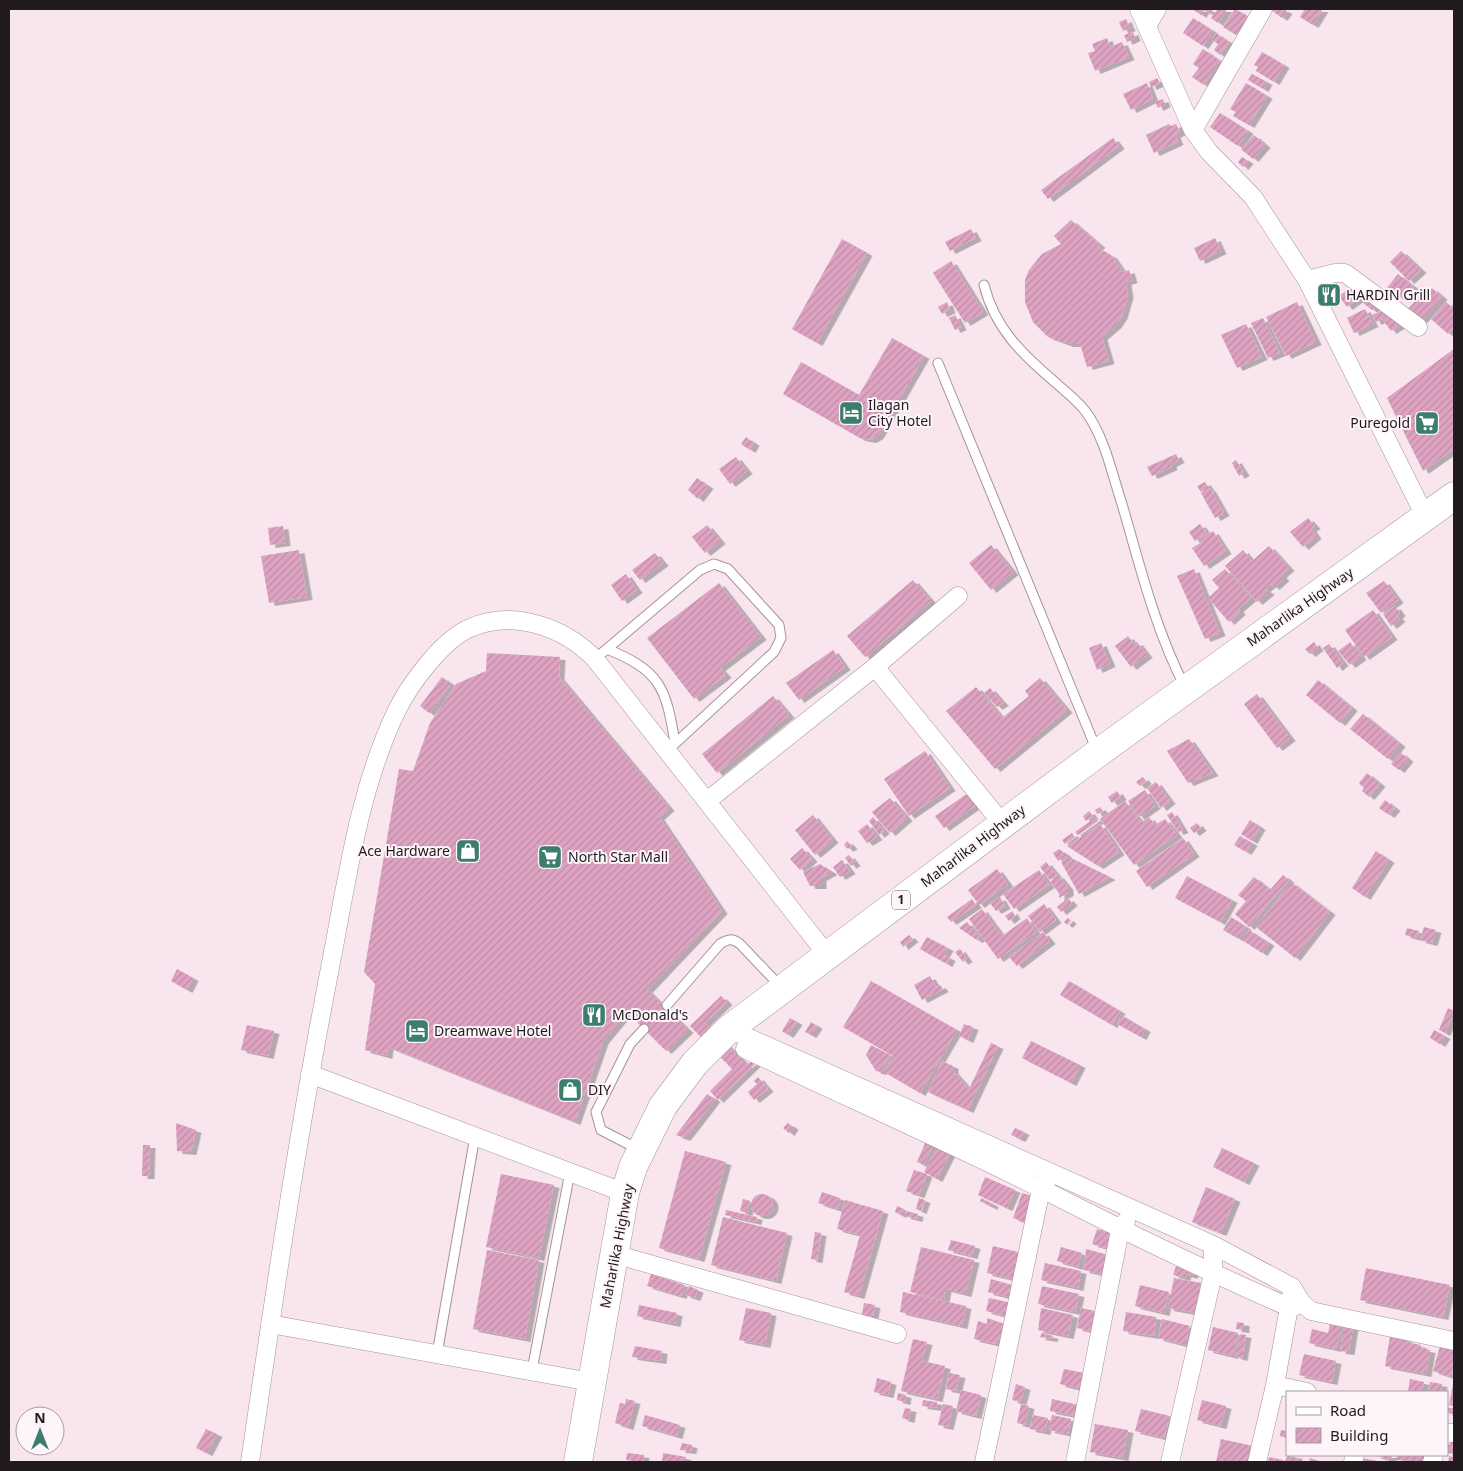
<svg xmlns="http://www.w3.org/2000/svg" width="1463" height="1471" font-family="'Noto Sans',sans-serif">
<defs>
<pattern id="building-hatch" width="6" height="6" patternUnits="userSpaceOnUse" patternTransform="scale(1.25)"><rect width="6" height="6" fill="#dea3c2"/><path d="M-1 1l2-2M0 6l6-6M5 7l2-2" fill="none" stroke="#be8ca6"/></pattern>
<filter id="shadow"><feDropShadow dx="5.5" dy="3" stdDeviation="0" flood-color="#0004"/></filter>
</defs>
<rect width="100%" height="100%" fill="#f8e5ee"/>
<path fill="url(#building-hatch)" filter="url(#shadow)" d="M1192,9H1214L1210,14L1204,10L1201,15Z
M1218,9H1227L1218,23L1211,18Z
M1235,9L1253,19L1241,38L1223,27Z
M1272,9H1283L1287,11L1282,18L1271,10Z
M1305,9H1323L1313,25L1300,17Z
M1193,18L1213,31L1203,46L1183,33Z
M1126,19L1130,28L1123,31L1119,22Z
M1133,32L1135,38L1127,42L1124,35Z
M1216,33L1229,42L1220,55L1214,50L1218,44L1212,40Z
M1107,38L1110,47L1122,42L1129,57L1095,71L1088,53L1095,51L1092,44Z
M1203,49L1220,61L1204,85L1192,77L1199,68L1193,64Z
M1262,52L1284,65L1274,82L1256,71L1258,67L1254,65Z
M1252,74L1267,82L1263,89L1248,80Z
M1157,78L1160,83L1151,87L1149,82Z
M1147,83L1153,99L1131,110L1123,94Z
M1246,83L1267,96L1249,125L1233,116L1236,112L1230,109Z
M1163,99L1165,104L1158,108L1155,102Z
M1220,113L1248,131L1238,146L1210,127Z
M1169,124L1171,126L1176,124L1180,132L1175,135L1178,142L1154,153L1146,135Z
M1254,135L1265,145L1253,159L1241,149Z
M1113,138L1119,146L1048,199L1041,190Z
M1242,157L1248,161L1243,167L1238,162Z
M1071,220L1100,245L1097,247L1112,256L1123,272L1129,270L1132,280L1126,282L1128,295L1122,316L1116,325L1102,337L1109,361L1087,367L1080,344H1068L1048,337L1033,322L1025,302V280L1029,270L1042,254L1061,244L1054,236Z
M971,229L976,238L950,251L945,242Z
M1215,238L1221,251L1200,261L1194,248Z
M842,239L867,253L817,343L792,329Z
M1401,251L1421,270L1409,281L1390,262Z
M951,261L983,312L965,323L933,273Z
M1398,274L1414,287L1404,300L1387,288Z
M1357,283L1365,294L1347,307L1339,296Z
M1432,288L1442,297L1422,320L1408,309L1424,291L1427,294Z
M1365,297L1376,306L1372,310L1362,302Z
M947,302L950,310L942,314L938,307Z
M1297,302L1316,342L1286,356L1266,317Z
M1446,302L1454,309V327L1448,334L1431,319Z
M1365,309L1373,324L1354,333L1347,318Z
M1386,309L1389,316L1376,322L1372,315Z
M1392,314L1400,325L1391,331L1383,320Z
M955,315L961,327L955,330L949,318Z
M1263,318L1280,353L1268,358L1251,323Z
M1246,324L1262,357L1237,368L1221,335Z
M892,338L924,356L878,436L871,440L860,438L783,394L801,362L859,395Z
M1454,349V449L1423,471L1387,398Z
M746,437L754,443L750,450L741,444Z
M1176,454L1179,460L1171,464L1172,467L1152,476L1147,467Z
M736,457L747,471L730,484L719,469Z
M1236,460L1244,473L1239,476L1232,463Z
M697,478L708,486L698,499L688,490Z
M1205,482L1209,488L1201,492L1197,486Z
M1210,488L1224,513L1215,518L1201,493Z
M1308,518L1315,526L1311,529L1316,536L1303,547L1290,532Z
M1200,524L1207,533L1195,541L1189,532Z
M707,525L720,541L705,553L692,537Z
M283,526L285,543L270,545L268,528Z
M1213,531L1226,551L1204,566L1192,548L1202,542L1200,539Z
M991,545L1013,572L991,590L969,563Z
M1269,546L1289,568L1281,575L1284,578L1274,587L1271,584L1265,589L1269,592L1257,602L1225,566L1243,550L1252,561Z
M299,550L307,597L269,603L261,556Z
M655,553L663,563L640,580L632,570Z
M1194,569L1220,633L1205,639L1177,576Z
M1225,569L1251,598L1238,609L1240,612L1229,622L1208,598L1219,588L1212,580Z
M626,574L637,590L622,601L611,585Z
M913,580L931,601L865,657L847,636Z
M1384,581L1398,600L1381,613L1366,593Z
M719,583L761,637L720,668L726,675L694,699L647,638Z
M1395,606L1400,613L1397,616L1400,619L1391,626L1383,614Z
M1373,610L1392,637L1364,657L1345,630Z
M1128,636L1134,644L1137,642L1147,655L1131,667L1115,646Z
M1314,642L1318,648L1310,654L1305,649Z
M1350,642L1361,657L1350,665L1338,651Z
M1101,643L1110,664L1097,670L1089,648Z
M1329,644L1343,663L1337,668L1323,648Z
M833,650L845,667L799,700L786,683Z
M487,653L560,657L559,677L669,808L659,817L722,911L647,990L688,1030L666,1051L627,1012L603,1041L575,1122L388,1047L387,1056L365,1050L375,984L364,972L399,769L413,771L430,723L456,684L486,671Z
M442,677L451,684L429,713L420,706Z
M1040,678L1067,710L995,769L946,711L976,687L1002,718L1029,696L1025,691Z
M1318,680L1352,708L1340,723L1306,695Z
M990,688L1003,703L997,707L984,693Z
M1257,694L1290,738L1277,748L1244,704Z
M773,696L789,715L717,773L702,754Z
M1363,714L1400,744L1388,759L1350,729Z
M1189,739L1213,773L1188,783L1167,751Z
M925,751L950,788L909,816L884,779Z
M1400,752L1408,759L1399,770L1391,764Z
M1367,773L1380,784L1369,797L1362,791L1364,788L1359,783Z
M1143,777L1146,781L1140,786L1136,782Z
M1156,782L1170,801L1161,808L1147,788Z
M1145,790L1155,806L1139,817L1128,801Z
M971,791L979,803L944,828L935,816Z
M1117,791L1121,797L1112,803L1108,797Z
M890,798L907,818L890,833L872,812Z
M1385,800L1395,808L1389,815L1379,808Z
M1125,801L1141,823L1149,817L1155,825L1165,819L1177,835L1134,865L1100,819Z
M1100,807L1103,811L1097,814L1095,810Z
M1089,811L1093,816L1086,821L1083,816Z
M1172,812L1183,830L1178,832L1167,815Z
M813,815L833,840L815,855L795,830Z
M873,817L884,831L879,835L869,821Z
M1096,817L1098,821L1078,835L1075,832Z
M1250,820L1260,827L1252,841L1241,834Z
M1197,823L1201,828L1194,833L1190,828Z
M867,824L877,837L867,843L858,831Z
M1100,824L1119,852L1098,866L1067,846Z
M1072,833L1075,837L1065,844L1062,840Z
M1240,836L1252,843L1246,852L1234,845Z
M1183,838L1194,854L1147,887L1136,871Z
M847,841L852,846L848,849L844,845Z
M802,848L812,859L800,870L790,859Z
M1059,849L1067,855L1058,861L1053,853Z
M1376,851L1389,860L1365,897L1352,888Z
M849,855L855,863L851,866L845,858Z
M1069,857L1110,877L1079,894L1061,862Z
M842,860L850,871L840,877L833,867Z
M1046,862L1057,875L1050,880L1040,867Z
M820,864L832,872L821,878V886H810L803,872Z
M997,869L1008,884L979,905L968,890Z
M1039,870L1049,885L1014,909L1003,894Z
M1058,875L1068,887V893L1059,898V893L1050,882Z
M1283,875L1289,880L1249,927L1235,914L1246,901L1238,895L1254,877L1270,890Z
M1187,876L1232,900L1220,922L1175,898Z
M1291,882L1330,912L1295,958L1256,927Z
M1000,897L1005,906L996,911L990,903Z
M1068,898L1072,903L1061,912L1057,907Z
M972,899L976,905L951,922L947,917Z
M1044,904L1056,920L1040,932L1028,916Z
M982,909L1002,936L1027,918L1036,932L998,959L969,919Z
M1012,911L1015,916L1009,921L1005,916Z
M1231,917L1246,927L1239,939L1223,930Z
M1068,918L1071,921L1067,925L1064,922Z
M967,922L980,938L977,940L959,928Z
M1424,927L1436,930L1432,943L1420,940Z
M1407,928L1419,931L1417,938L1405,935Z
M1249,930L1269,943L1262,953L1242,940Z
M1043,932L1050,941L1017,966L1009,957Z
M909,935L913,939L903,947L900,942Z
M927,937L948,948L944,955L950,958L947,964L920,949Z
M960,949L967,959L963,962L955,952Z
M177,969L193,978L187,990L171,981Z
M930,976L936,987L940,985L943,989L922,1000L914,985Z
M871,981L957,1030L920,1093L884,1072L893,1056L843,1027Z
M1069,981L1120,1011L1112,1025L1060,995Z
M721,996L727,1002L705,1023L747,1065L753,1060L756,1063L718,1100L710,1091L732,1069L690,1026Z
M1448,1008L1454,1011L1445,1033L1439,1030Z
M1121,1015L1145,1029L1141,1037L1117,1024Z
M790,1018L797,1022L788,1035L782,1031Z
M811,1022L817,1026L811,1035L805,1032Z
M964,1024L973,1027L968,1040L959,1036Z
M247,1025L274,1031L268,1056L241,1050Z
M1434,1030L1445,1036L1440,1044L1430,1038Z
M1031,1041L1080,1065L1071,1083L1022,1058Z
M991,1043L998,1046L968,1110L928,1092L942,1061L953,1066V1071L969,1089Z
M871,1045L890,1055L881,1072L876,1071L866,1055Z
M758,1077L768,1089L754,1100L748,1092L757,1084L754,1081Z
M707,1094L715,1099L685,1138L676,1135Z
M176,1123L196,1130L191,1152L177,1151Z
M788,1123L793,1127L789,1133L783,1128Z
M1015,1128L1024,1132L1020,1139L1011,1135Z
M926,1141L933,1145L924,1165L917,1162Z
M143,1145H150L149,1176H142Z
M937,1147L950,1153L937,1179L924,1172Z
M1222,1148L1254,1163L1244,1182L1213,1167Z
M685,1151L726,1162L699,1259L659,1248Z
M914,1170L927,1174L919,1195L906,1191Z
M501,1174L554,1185L539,1258L486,1247Z
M985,1177L1015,1190L1007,1208L978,1195Z
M1206,1187L1235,1199L1221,1233L1192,1222Z
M822,1192L840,1198L837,1209L818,1203Z
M1022,1193L1033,1196L1024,1222L1013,1218Z
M751 1205a11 11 0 1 1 22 0a11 11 0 1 1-22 0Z
M919,1198L925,1200L921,1211L916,1209Z
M981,1198L993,1204L992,1207L980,1201Z
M743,1199L750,1201L747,1213L740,1211Z
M845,1200L883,1211L859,1296L844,1292L860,1235L837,1229Z
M897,1206L904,1209L901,1215L895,1212Z
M726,1210L757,1217L756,1222L725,1215Z
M906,1211L918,1214L917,1219L905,1216Z
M723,1217L787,1233L776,1281L711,1265Z
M1097,1229L1117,1235L1113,1250L1092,1244Z
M815,1232L821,1233L817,1260L811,1259Z
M951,1240L975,1246L972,1256L948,1250Z
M993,1246L1026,1254L1020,1281L987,1273Z
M921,1247L974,1260L966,1294L946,1289L944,1300L910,1292Z
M1061,1247L1082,1253L1078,1267L1057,1261Z
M1086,1249L1112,1256L1109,1276L1084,1270Z
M487,1250L539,1260L525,1339L473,1329Z
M1045,1263L1081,1271L1078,1288L1041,1280Z
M1176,1266L1193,1272L1192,1276L1186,1274L1185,1278L1173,1275Z
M1366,1268L1450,1285L1443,1317L1360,1300Z
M651,1274L685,1285L681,1296L647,1286Z
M1174,1278L1201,1283L1195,1313L1168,1308Z
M991,1279L1019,1287L1016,1299L988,1292Z
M1140,1285L1169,1292L1164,1313L1135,1306Z
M689,1286L698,1290L695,1298L685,1295Z
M1042,1286L1079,1294L1075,1312L1038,1304Z
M903,1292L966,1306L962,1326L900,1312Z
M989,1298L1012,1303L1009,1317L986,1311Z
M864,1303L875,1305L872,1321L861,1319Z
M639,1305L677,1313L675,1324L637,1316Z
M746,1308L771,1313L765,1345L739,1340Z
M1041,1308L1073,1315L1068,1336L1038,1330Z
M1081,1308L1100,1312L1096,1332L1077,1328Z
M1126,1312L1156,1317L1154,1336L1123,1331Z
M987,1318L1008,1325L1005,1339L998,1338L996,1344L974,1339L978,1321L987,1324Z
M1162,1319L1190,1326L1185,1345L1158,1338Z
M1331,1319L1343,1322L1336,1349L1309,1343L1312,1329L1328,1333Z
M1237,1322L1244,1323V1330L1236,1329Z
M1344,1326L1353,1327L1349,1352L1340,1351Z
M1213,1327L1238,1333L1233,1356L1208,1350Z
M1042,1333L1053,1336L1052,1339L1040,1337Z
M1240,1334L1246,1335L1242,1358L1235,1356Z
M1390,1336L1407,1339L1406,1342L1421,1345L1420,1348L1430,1350L1426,1374L1385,1366Z
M913,1339L927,1342L922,1361L945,1366L937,1399L901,1391Z
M635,1346L662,1351L661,1361L632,1357Z
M1440,1346L1454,1349L1452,1377L1433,1371Z
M1304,1354L1336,1361L1332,1382L1299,1375Z
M1064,1369L1084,1373L1080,1389L1060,1384Z
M949,1373L960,1375L956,1391L946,1389Z
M877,1378L891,1382L888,1395L874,1392Z
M1410,1379L1424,1382L1422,1392H1408Z
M1430,1382L1442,1384L1441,1392H1428Z
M1016,1384L1025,1387L1021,1402L1012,1400Z
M1453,1384H1454V1406L1449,1405Z
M961,1390L981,1395L976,1416L956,1411Z
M898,1393L906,1395L905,1402L897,1400Z
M626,1399L635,1401L628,1427L615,1423L620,1403L625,1404Z
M1052,1399L1083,1406L1081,1417L1050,1411Z
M923,1400L937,1402V1408L922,1406Z
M1202,1400L1226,1406L1221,1426L1197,1420Z
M943,1404L953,1406L948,1427L938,1425Z
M1021,1404L1029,1406L1025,1425L1017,1423Z
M905,1408L911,1409L909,1420L902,1418Z
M1447,1408H1453V1414L1447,1413Z
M1141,1409L1170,1416L1164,1438L1135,1431Z
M645,1415L680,1425L677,1436L642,1426Z
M1033,1415L1048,1418L1045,1432L1030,1429Z
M1052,1415L1071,1419L1068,1434L1049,1430Z
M1095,1424L1128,1430L1123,1458L1090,1452Z
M206,1429L217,1434L207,1453L196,1448Z
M1281,1430L1287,1431V1438L1280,1436Z
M1451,1438L1454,1439V1454L1447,1453V1444L1450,1445Z
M1221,1439L1253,1446L1250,1462H1216Z
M682,1443L692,1445L691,1451L680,1450Z
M627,1453L644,1455L643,1462L626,1460Z
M663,1453L686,1457L685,1462H662Z
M1374,1455H1392L1391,1460Z
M1397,1455H1428L1426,1462L1396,1460Z
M1288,1456L1303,1459L1302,1462H1284Z
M1449,1456L1454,1457V1462H1448Z
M1269,1457L1283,1460V1462H1268Z
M1357,1457L1377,1461V1462H1355Z
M1310,1458L1323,1462H1309Z"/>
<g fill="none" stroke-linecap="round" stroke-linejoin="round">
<defs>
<path id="service" d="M984,285C995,329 1023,355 1056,383C1067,393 1078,401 1086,412C1105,438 1112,474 1122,504C1140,566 1155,629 1185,687
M938,363L1097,751
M607,649C661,671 666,688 675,743
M595,659L700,570L714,564L728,569L779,625L781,638L774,652L667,751
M667,1005L720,944C728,939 732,938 740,944L781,987
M638,1149L601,1130L596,1112L630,1044L644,1029
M437,1354L475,1136
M532,1370L570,1172"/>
<path id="minor" d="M1139,9L1193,130L1209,152L1253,197L1307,280L1426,518
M1147,26L1157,9
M1193,130L1263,9
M1307,280L1335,273H1345L1418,327
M875,667L1002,823
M707,801L875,667L958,596
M729,1029L1213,1245L1292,1287L1302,1303L1311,1311L1454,1341
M745,1049C844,1096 944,1140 1042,1189C1124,1231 1206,1271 1291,1308L1302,1303
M310,1074L625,1193
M614,1254L897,1334
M270,1324L591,1382
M1275,1385L1307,1392
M1447,1433H1454
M250,1462C274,1297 298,1132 330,968C347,881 358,792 396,712C409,685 442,640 470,628C513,609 564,627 595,659L828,956
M984,1462L1041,1189L1047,1180
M1075,1462L1120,1230L1126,1221
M1170,1462L1213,1274V1245
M1257,1462L1275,1385L1291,1296
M1353,1462L1355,1455
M1432,1462L1434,1455"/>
<path id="trunk" d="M578,1462L625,1193L633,1167L663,1106L695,1063L729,1029L1098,753L1454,496"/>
</defs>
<use href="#service" stroke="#a5939c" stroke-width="11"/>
<use href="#minor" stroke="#a5939c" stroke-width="19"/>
<use href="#trunk" stroke="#a5939c" stroke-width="29"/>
<use href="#service" stroke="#fff" stroke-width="9"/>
<use href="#minor" stroke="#fff" stroke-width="18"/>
<use href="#trunk" stroke="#fff" stroke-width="28"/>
</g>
<defs>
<symbol id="restaurant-square" viewBox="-11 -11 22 22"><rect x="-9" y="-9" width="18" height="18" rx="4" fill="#3c7d6e" stroke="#fdf5f9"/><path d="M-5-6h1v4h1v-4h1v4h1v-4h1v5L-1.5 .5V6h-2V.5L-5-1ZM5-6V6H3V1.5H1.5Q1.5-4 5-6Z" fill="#fff"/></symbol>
<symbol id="hotel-square" viewBox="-11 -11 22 22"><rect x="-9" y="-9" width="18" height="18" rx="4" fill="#3c7d6e" stroke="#fdf5f9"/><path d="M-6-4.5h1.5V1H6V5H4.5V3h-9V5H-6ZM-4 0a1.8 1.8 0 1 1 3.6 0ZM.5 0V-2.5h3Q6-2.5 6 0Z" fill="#fff"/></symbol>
<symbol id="supermarket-square" viewBox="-11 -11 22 22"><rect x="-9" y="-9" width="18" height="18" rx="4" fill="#3c7d6e" stroke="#fdf5f9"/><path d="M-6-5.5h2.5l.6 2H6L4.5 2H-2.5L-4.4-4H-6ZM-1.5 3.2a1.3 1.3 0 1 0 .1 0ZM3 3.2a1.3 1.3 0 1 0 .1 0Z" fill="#fff"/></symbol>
<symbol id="shop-square" viewBox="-11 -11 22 22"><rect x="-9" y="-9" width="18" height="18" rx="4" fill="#3c7d6e" stroke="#fdf5f9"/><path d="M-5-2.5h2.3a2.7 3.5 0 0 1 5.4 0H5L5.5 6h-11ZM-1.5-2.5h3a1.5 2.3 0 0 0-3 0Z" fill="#fff"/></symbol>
</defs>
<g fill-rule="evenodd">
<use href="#restaurant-square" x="1315" y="281" width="28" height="28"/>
<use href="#hotel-square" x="837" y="399" width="28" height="28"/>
<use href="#supermarket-square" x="1413" y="409" width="28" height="28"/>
<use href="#shop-square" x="454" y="837" width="28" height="28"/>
<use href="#supermarket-square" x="536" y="843" width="28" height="28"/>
<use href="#restaurant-square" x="580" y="1001" width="28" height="28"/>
<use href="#hotel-square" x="403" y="1017" width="28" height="28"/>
<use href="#shop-square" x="556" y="1076" width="28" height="28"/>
</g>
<g text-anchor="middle" stroke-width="4" stroke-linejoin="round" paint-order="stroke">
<rect fill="#fdf5f9" stroke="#635c60" stroke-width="1" x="892" y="890.5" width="18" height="19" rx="4"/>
<g font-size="12" font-weight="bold" fill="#211a1e">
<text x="901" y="904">1</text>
</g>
<g font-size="14" fill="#211a1e" stroke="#fdf5f9" text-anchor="start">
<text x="1346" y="300">HARDIN Grill</text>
<text x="868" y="410">Ilagan<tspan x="868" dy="16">City Hotel</tspan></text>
<text x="1410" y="428" text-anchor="end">Puregold</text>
<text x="450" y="856" text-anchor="end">Ace Hardware</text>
<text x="568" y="862">North Star Mall</text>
<text x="612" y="1020">McDonald's</text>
<text x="434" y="1036">Dreamwave Hotel</text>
<text x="588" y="1095">DIY</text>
</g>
<g font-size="14" fill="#211a1e" stroke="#fdf5f9">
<text transform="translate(1300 607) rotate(-35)" y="5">Maharlika Highway</text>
<text transform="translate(973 846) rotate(-37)" y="5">Maharlika Highway</text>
<text transform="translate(617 1246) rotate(-79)" y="5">Maharlika Highway</text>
</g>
</g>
<rect width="1463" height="1471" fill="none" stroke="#211a1e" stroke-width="20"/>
<rect x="1286" y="1391" width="162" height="65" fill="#fdf5f9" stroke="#a59da1"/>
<rect x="1296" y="1407" width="25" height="8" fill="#ffffff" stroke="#a59da1"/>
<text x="1330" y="1416" font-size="15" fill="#211a1e">Road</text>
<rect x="1296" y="1428" width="25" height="15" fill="url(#building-hatch)" stroke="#a59da1"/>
<text x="1330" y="1441" font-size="15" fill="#211a1e">Building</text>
<g transform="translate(40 1431)"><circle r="24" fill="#fdf5f9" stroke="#a59da1"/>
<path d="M0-4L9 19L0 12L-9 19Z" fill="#3c7d6e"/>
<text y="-8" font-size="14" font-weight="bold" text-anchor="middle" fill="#211a1e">N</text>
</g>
</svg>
